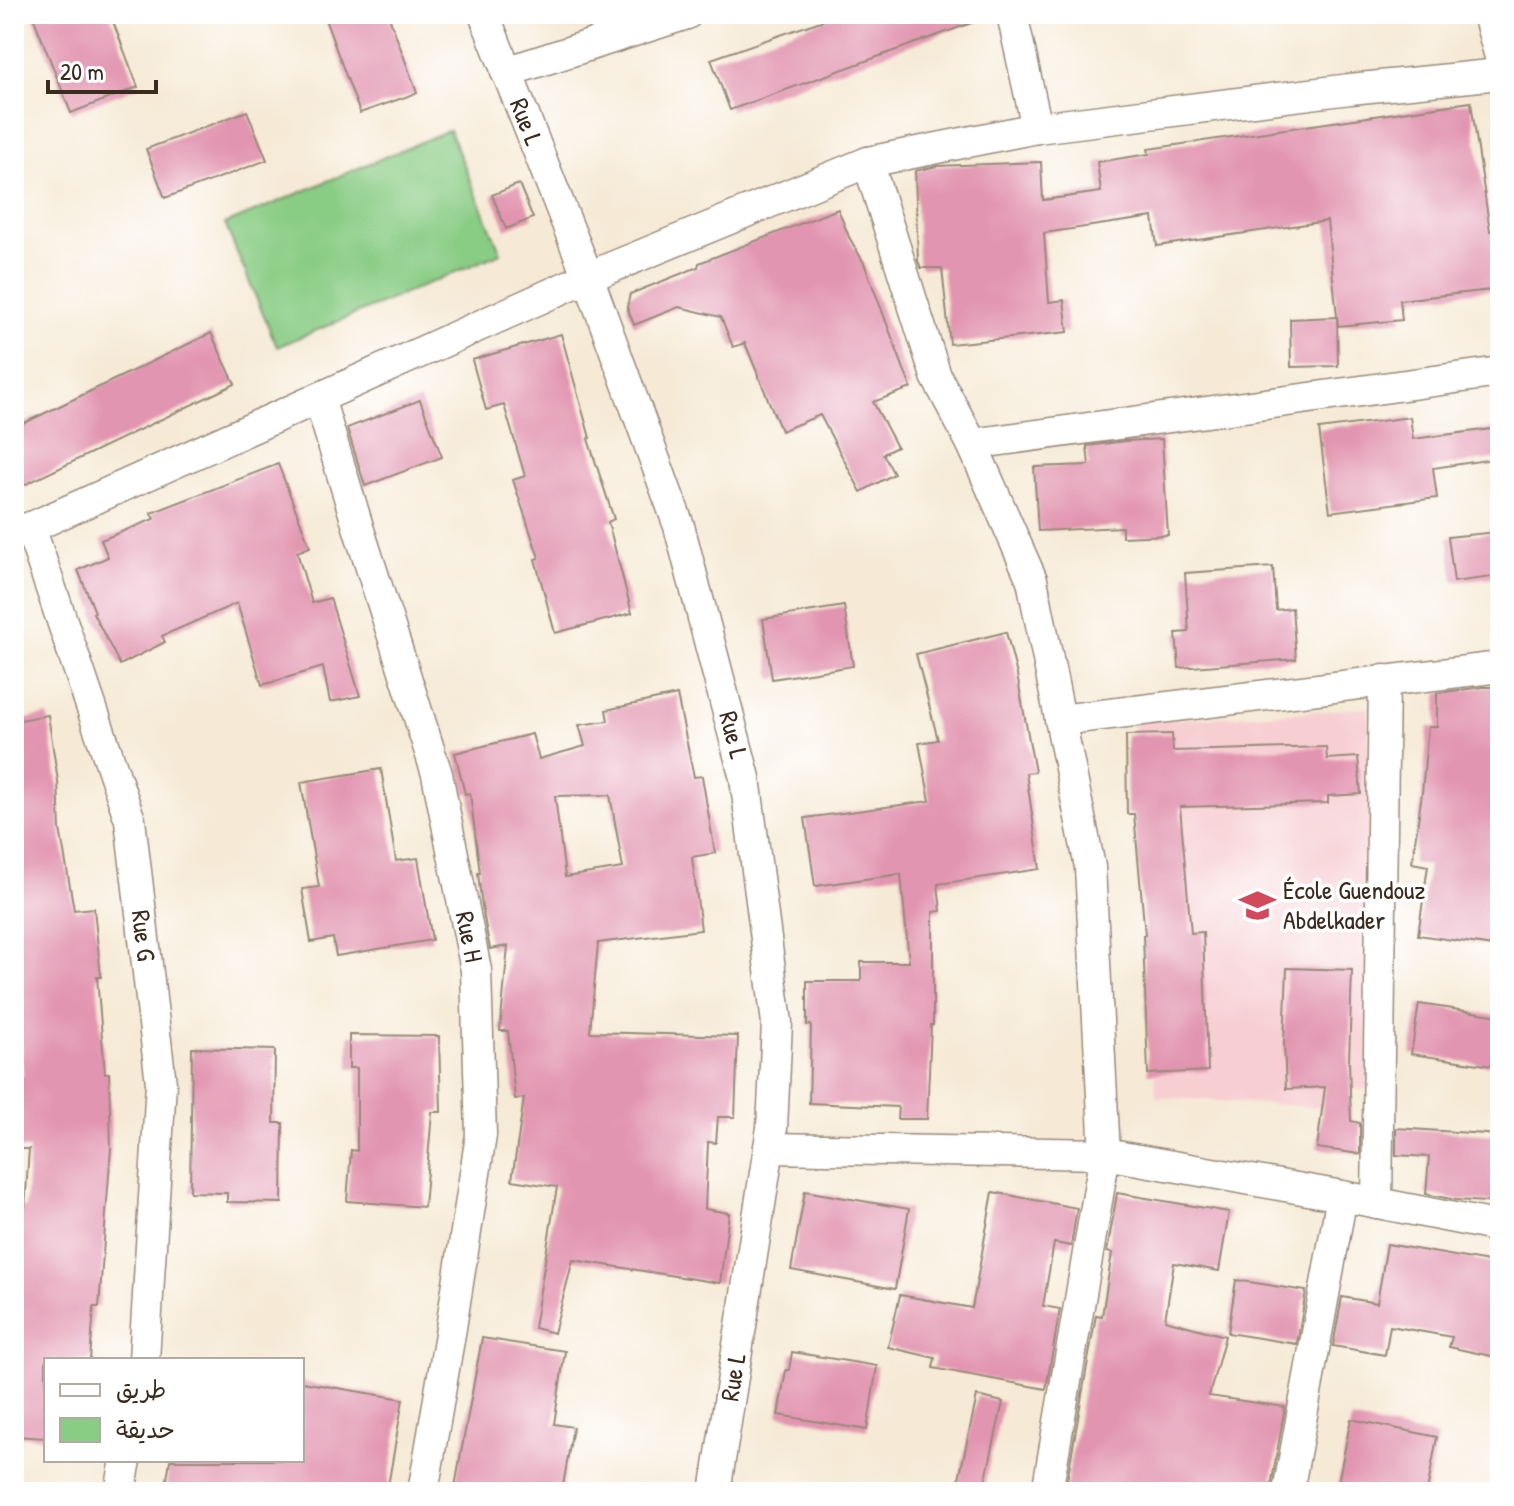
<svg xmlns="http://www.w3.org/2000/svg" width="1514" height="1506" font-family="'Patrick Hand','Playpen Sans Arabic',sans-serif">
<rect width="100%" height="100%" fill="#fff"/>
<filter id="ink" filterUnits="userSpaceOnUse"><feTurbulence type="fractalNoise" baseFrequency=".0125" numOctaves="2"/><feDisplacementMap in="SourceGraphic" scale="16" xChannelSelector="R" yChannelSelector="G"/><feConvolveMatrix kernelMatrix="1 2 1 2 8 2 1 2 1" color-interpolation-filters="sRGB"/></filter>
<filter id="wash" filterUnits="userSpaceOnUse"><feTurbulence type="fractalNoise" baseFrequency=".006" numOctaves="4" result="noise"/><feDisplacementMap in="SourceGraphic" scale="32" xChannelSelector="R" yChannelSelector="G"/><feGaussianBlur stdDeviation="1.8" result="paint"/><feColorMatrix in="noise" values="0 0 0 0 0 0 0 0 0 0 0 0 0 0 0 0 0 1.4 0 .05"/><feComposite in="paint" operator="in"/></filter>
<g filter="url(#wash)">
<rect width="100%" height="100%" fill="#f6ead6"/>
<path fill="#f7cfd3" d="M1368,708L1374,1090L1353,1089L1346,1109L1156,1097L1133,722Z"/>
<path fill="#89cc84" stroke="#627b51" stroke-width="2" d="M449,130L501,253L277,347L225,224Z"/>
<g id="blocks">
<path fill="#e295b0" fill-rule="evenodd" d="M32,14H110L138,87L71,113Z
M323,14H388L417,93L360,113Z
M841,14H984L985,18L730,110L711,59Z
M1471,102L1490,231L1500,230V289L1400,300L1402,320L1338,326L1327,221L1157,246L1153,217L1044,233L1049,302L1064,300L1068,332L950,344L942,268H921L918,261L915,171L937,166L1041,162L1043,200L1101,192L1097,162L1149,154L1148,149Z
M247,111L267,160L165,198L146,149Z
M519,184L533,218L506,229L492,195Z
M838,209L849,237L864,263L911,388L873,402L897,447L883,454L894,474L861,492L820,415L781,431L745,343L733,347L721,317L679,307L634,325L627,307L630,294L698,267L699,263Z
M1337,317L1338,366L1291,367L1290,319Z
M211,333L235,384L14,490V428Z
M561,334L590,438L588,439L614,519L608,522L632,613L555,633L535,559L539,558L513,480L525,476L504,405L486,410L472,360Z
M420,400L442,457L365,486L347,428Z
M1410,417L1413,439L1500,428V458L1433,468L1437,498L1330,512L1319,429Z
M1162,439L1168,535L1122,537V527L1038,531L1034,467L1089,465L1087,446L1125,441Z
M278,464L310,547L297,552L312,603L330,598L360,696L330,702L323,667L262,685L237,603L162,636L165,642L120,665L93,613L95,612L78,570L108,557L101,540L154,519L151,513Z
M1496,532L1500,576L1454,582L1448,537Z
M1273,567L1276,610L1292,608L1296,659L1179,668L1176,633L1189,632L1185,573Z
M844,606L853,666L772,679L763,619Z
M1006,632L1017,675L1035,772L1026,773L1040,869L938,884L941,911L933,912V1025H931L927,1119H897L898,1107L809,1103L811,1025H807V981H861V962H909L901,874L815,886L805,818L930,801L919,743L938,740L916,654Z
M1483,687H1500V947L1418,935L1428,866L1412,863L1422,793L1428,727H1437V693Z
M677,695L694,777L702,776L715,853L692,857L701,930L598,943L590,1032L738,1036L735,1117H718L716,1143L708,1142L705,1209L729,1213L720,1283L573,1260L554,1333L534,1328L557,1187L512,1180L524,1098L515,1099L508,1031H500L508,946L490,949L482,907L478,873H480L470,793L465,794L455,753L532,734L539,759L585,746L579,725L608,721L606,710ZM610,795L623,868L565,877L555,796Z
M48,715L58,781L60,829L74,910L94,908L101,977H97L105,1073H109L111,1148L99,1307H94L90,1360H46V1438L14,1436V1207H25L29,1149H14V1076H23L14,976V721Z
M1172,734L1173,751L1326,747L1327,759L1358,757L1361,794L1328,796V803L1180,807L1191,933L1203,932L1208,1071L1148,1074L1143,935H1145L1134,814H1127L1126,735Z
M381,769L396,861L418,858L432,940L336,956L333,938L311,942L302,889L319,887L301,782Z
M1287,968L1352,970L1349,1061L1351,1121L1360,1123V1154L1317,1148L1325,1087L1286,1089L1284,1043Z
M1419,1004L1500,1016L1493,1066L1411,1054Z
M349,1035L439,1036L441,1112H432L424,1207L347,1201L351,1150L357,1151V1068H349Z
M192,1048L275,1050L274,1123H283L282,1203L227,1202V1193L190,1192Z
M1396,1128L1500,1135V1203L1456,1200L1426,1194L1429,1157L1396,1155Z
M805,1191L909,1209L895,1289L791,1270Z
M993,1192L1077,1208L1071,1246L1054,1243L1043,1306L1060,1309L1046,1389L933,1368L935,1358L888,1347L900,1295L972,1308Z
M1117,1193L1229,1212L1219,1271L1174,1263L1165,1320L1225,1336L1209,1396L1285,1407L1270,1492H1065L1096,1315L1102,1316L1112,1253L1107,1252Z
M1387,1244L1500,1264V1358L1449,1347L1452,1337L1390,1326L1385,1355L1333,1346L1342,1297L1377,1303Z
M1236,1280L1306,1291L1297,1344L1228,1333Z
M482,1338L565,1351L554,1424L573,1427L562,1492H454Z
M792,1352L877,1366L867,1430L778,1415L786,1370H789Z
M302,1382L403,1399L387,1492H165L170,1460H302Z
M977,1396L1003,1402L983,1492H956Z
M1351,1419L1437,1437L1427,1492H1336Z"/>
</g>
</g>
<g filter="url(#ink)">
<use href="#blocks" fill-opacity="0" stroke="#988a7a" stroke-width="2"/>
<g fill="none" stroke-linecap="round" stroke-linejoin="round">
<defs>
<g id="minor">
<path id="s1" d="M484,14L588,277L679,526L745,778L777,1023L772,1128L715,1492"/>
<path d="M1012,14L1037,128"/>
<path d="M1488,14L1500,57"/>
<path d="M506,72L687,14"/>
<path d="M868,162L936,376L972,444L1032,580L1090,867L1105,1154L1047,1492"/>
<path id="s2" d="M319,398L359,530L437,774L476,970L481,1135L451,1328L423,1492"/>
<path d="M972,444L1500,372"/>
<path id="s3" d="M30,527L130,820L161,1083L144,1360"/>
<path d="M14,535L588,277L868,162L1037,128L1350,89L1500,74"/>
<path d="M1060,720L1500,667"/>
<path d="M769,1148L1105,1154L1342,1196L1500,1227"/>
<path d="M1377,1203L1384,680"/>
<path d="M120,1492L126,1460"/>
<path d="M1288,1492L1342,1196"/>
</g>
</defs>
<use href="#minor" stroke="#988a7a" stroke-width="33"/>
<use href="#minor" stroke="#fff" stroke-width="30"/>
</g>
</g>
<defs>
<symbol id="school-bare" viewBox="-9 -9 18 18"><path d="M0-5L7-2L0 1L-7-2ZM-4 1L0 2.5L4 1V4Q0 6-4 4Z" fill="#d1495b" stroke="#fff" stroke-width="2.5" paint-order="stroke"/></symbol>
</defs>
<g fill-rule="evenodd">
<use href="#school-bare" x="1232" y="880" width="51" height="51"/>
</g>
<g text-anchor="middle" stroke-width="7" stroke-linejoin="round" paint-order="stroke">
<g font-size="26" fill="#3b2a1e" stroke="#fff">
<text dy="9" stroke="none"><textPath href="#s1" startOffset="116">Rue L</textPath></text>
<text dy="9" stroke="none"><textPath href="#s1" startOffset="764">Rue L</textPath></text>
<text dy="9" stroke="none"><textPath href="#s3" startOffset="426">Rue G</textPath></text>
<text dy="9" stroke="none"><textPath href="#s2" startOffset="560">Rue H</textPath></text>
<text transform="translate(733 1377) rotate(-81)" y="9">Rue L</text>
</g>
<g font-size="26" fill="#3b2a1e" stroke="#fff" text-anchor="start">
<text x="1283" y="899">École Guendouz<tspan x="1283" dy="30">Abdelkader</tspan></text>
</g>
</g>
<rect width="1514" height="1506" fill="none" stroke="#fff" stroke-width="48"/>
<rect x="44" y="1358" width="260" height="104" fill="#ffffff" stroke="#b1aaa5" stroke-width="2"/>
<rect x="60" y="1384" width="40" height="12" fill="#ffffff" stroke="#b1aaa5" stroke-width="2"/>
<text x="116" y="1398" font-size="24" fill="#3b2a1e">طريق</text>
<rect x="60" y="1418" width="40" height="24" fill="#89cc84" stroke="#b1aaa5" stroke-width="2"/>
<text x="116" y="1438" font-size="24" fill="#3b2a1e">حديقة</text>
<path d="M48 80v12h108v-12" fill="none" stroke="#3b2a1e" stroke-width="4"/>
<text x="60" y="80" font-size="24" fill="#3b2a1e" stroke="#ffffff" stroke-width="6" paint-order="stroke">20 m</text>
</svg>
